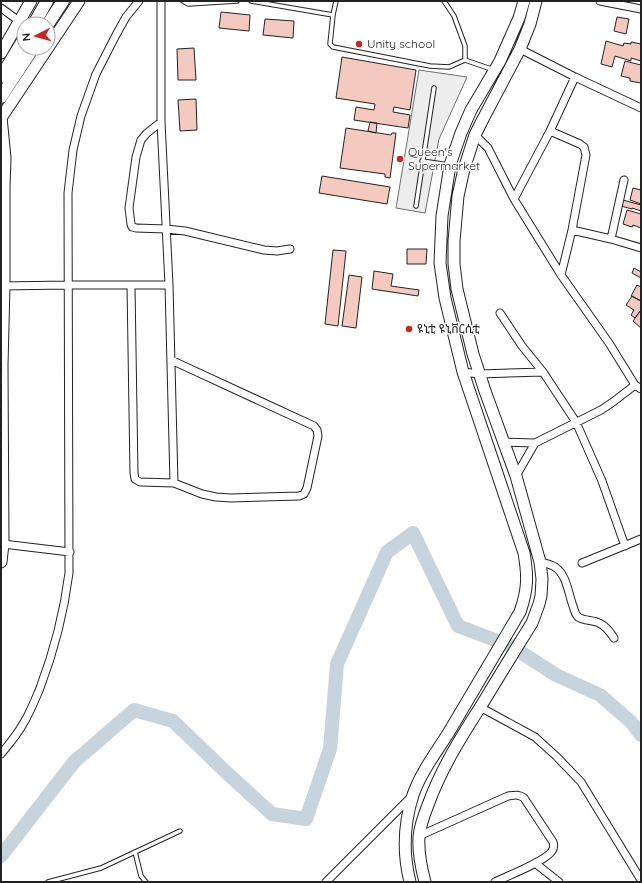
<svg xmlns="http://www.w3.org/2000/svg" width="642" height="883" font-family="Quicksand,'Noto Sans Ethiopic',sans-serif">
<rect width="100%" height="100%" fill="#fff"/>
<path fill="#ededed" stroke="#6f6f6f" d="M419,70L467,77L439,139L425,213L396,208Z"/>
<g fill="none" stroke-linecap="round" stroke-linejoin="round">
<path stroke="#c7d3dd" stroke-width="14" d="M1,856L74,762L134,710L173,721L228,774L272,814L306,819L330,749L337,664L387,552L413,533L458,626L511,646L556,675L600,695L631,722L641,735"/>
</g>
<path fill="#f3c9c0" stroke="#222" d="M221,12L250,15L249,31L219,28Z
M617,17L629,19L626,34L614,31Z
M265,19L294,21L293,38L263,35Z
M606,41L623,46L624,43L631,44V42L641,44V61L631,58V61L615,56L612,67L601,64Z
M194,48L196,80H178L177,49Z
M342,57L416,70L410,110L394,107L393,112L410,115L408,128L354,120L356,107L374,110L375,104L336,98Z
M625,61L641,65V83L630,81V78L621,76Z
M196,99L197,130L180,131L178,100Z
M370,122L377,123L376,133L368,131Z
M346,128L391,135L392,133H396L390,178L385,177V174L340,168Z
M322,176L390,187L387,204L319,193Z
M633,188L641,190V204L630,200Z
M623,200L641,205V211L632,208V209L621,206Z
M627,210L641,214V228L633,225L632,227L623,224Z
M407,249H427L426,264H407Z
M333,250L346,251L338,326L325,324Z
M634,268L641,272V278L632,273Z
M374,271L393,274L391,286L419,290L418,296L372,289Z
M349,275L362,277L356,328L342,326Z
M637,285L641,287V301L631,296Z
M632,296L641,301V310L635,318L631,315L634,310L626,305Z
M641,310V328L633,321Z"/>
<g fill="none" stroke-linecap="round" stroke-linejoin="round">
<defs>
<path id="service" d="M183,1L188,4L237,1
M251,1L333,15
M336,1L333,15L330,44L333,47L430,66L449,67L465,60L494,70
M444,1L454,16L465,46V60
M422,161L449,165
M416,206L434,88
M135,852L141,876L146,882
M48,882L101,868L180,831"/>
<path id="minor" d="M161,1V122L169,285L174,483
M600,1L641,9
M1,8L19,21
M520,49L575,77
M161,122L147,133L141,140L136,157L129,208L131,224L132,227L136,228L166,229L185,231L264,250L277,251L290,249
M550,131L575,77L641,108
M475,135L488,148L514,199L561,275L609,343L635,385
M514,199L550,131L580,144L584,147L586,155L572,230L561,275
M572,230L611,239L641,248
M611,239L624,180
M1,286L68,285H169
M131,286L134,473L135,479L140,482L174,483L202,494L216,497L231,498L299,496L304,494L307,488L318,436L317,430L314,426L171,360
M500,313L522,346L543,372L576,422L602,481L625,546
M463,372L479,374L543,372
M504,442L535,443L601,410L613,402L635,385L641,389
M516,476L535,443
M3,544L70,552
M540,562C545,563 550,564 555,567C567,575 568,593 573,606C574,609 575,614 578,617C584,621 593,620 599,623C606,626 610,632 614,638
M582,563L641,539
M480,707L535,737L556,756L581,782L641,880
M1,754C9,744 17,735 23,724C30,713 35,700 40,688C54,651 64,612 69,573L68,193L73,150L81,116L96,74L116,35L126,17L139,1
M419,836L508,796C515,795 519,794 524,798L553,842C554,845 554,848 552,851C546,861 507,876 495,882
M535,863L559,882
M326,882L411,797"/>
<path id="primary" d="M1,53L31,1
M1,118L79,1
M1,562L3,544L2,365L4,286V187L5,158L1,117
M410,882C403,854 404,823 413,795C421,772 436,753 449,732C473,692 496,652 520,612C528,589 528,576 524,553L463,372L445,298L440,263L442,216L450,165L461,133L471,110L500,61L519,18L524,1
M425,882C421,867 418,852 419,837C420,826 424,815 428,805C441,769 461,737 481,706C498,678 515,650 532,623L539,604L541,596L542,579L540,562L516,476L485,391L473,354L457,289L454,264V241L458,196L464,169L475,135L483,119L520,49L530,24L536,1"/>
<path id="trunk" d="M34,24L47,1
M48,24L63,1
M1,77L24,39
M1,97L33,48"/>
</defs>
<use href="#service" stroke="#222" stroke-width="5.5"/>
<use href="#minor" stroke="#222" stroke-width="9"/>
<use href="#primary" stroke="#222" stroke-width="13"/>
<use href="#trunk" stroke="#222" stroke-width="14"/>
<use href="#service" stroke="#fff" stroke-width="3.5"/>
<use href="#minor" stroke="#fff" stroke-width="7"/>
<use href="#primary" stroke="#fff" stroke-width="11"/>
<use href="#trunk" stroke="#fff" stroke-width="12"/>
</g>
<g fill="#c62828" stroke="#fff" stroke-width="1.5">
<circle cx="359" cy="44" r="4"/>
<circle cx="400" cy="159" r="4"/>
<circle cx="409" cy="329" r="4"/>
</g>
<g text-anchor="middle" stroke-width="3" stroke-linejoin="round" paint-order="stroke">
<g font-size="12" fill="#222" stroke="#fff" text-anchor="start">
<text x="367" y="48">Unity school</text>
<text x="408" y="156">Queen's<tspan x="408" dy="14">Supermarket</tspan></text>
<text x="417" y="333">ዩኒቲ ዩኒቨርሲቲ</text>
</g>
</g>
<rect width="642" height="883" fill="none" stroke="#222222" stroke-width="4"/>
<g transform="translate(36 36) rotate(264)"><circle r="19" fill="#ffffff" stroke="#a7a7a7"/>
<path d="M0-3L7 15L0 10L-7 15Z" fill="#c62828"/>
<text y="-6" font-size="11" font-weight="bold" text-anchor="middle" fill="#222222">N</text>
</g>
</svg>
